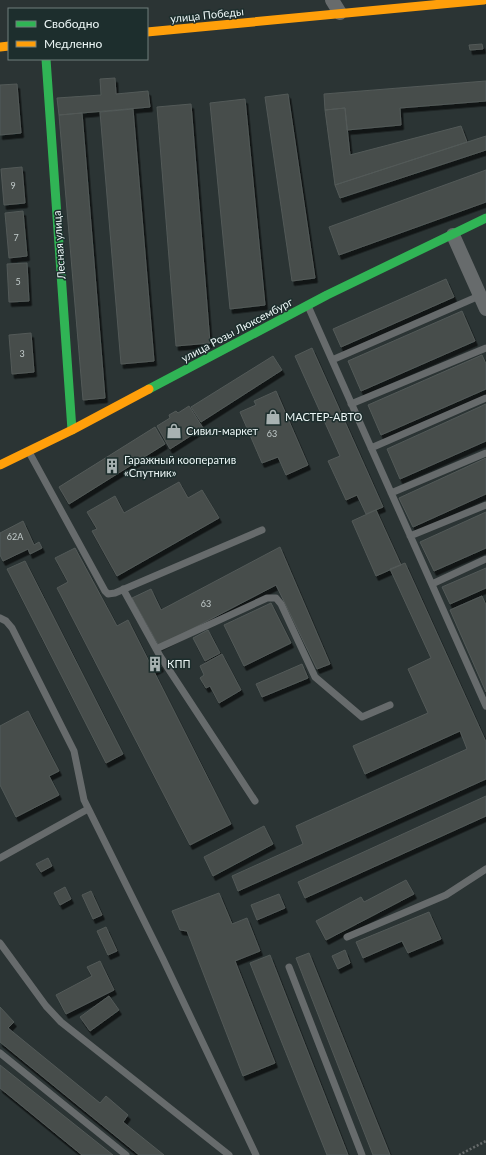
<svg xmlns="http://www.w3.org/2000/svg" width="486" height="1155" font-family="Lato,sans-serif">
<defs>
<filter id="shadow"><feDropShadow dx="2.5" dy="4.5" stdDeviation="0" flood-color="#0009"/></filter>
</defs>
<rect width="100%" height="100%" fill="#2b3434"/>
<path fill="#474d4c" stroke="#535a58" filter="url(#shadow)" d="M482,44L483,49L470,50L469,45Z
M115,78L116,94L148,91L150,107L59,115L57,98L101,95L100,79Z
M486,81V101L400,108L401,125L347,130L345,108L325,110L324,94Z
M17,84L21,133L0,135V85Z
M288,94L315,278L292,281L265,97Z
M245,99L265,305L230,309L210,103Z
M191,104L210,343L176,346L157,107Z
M345,108L350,155L461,126L467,142L335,185L325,110Z
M133,109L154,361L121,364L100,112Z
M82,113L105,398L83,400L59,115Z
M486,136V150L340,198L335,185Z
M22,167L25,203L4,205L1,169Z
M486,170V202L339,255L329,227Z
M23,211L27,256L9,258L5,213Z
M27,263L29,301L9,302L7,264Z
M446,279L454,297L341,347L333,329Z
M462,311L475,341L361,391L348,361Z
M31,333L34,372L12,374L9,335Z
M312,348L383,507L366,514L357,495L346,500L328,461L340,456L295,356Z
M482,355L486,364V389L381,435L368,405Z
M273,356L282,370L201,422L191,407Z
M276,391L308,465L286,475L278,457L262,463L240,412L256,405L254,401Z
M486,404V441L400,479L387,449Z
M189,406L203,428L170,449L157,426L170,418L169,415L176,411L178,413Z
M155,427L165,444L69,504L59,487Z
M486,458V494L413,527L399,498Z
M179,482L188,498L202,490L219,518L117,576L92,531L97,529L87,512L115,496L124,513Z
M376,510L401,565L376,576L352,521Z
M486,512V548L434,571L420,542Z
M23,521L34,545L39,542L42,548L30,554L28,549L3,561L0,555V533Z
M280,547L330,664L317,669L276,585L159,646L132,598L151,589L161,610Z
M75,548L117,626L128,620L231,824L190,845L57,588L68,582L55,558Z
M25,561L123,754L106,763L7,569Z
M405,563L486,742V779L238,891L232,876L303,844L296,826L467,749L460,731L365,774L353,746L428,713L408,669L431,658L390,569Z
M486,568V588L450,604L442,587Z
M482,596L486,605V692L450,610Z
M271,603L291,643L244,666L224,625Z
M208,630L220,653L205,661L193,638Z
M222,654L241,690L219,703L210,686L206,688L200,678L204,675L200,666Z
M156,657L161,667L154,671L149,661Z
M302,664L308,678L262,697L256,684Z
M28,711L59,771L49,776L59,795L16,817L0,785V726Z
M486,796V816L305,898L298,882Z
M264,826L273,844L213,876L204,857Z
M48,858L52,866L41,872L36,864Z
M406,880L414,894L326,940L316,921L361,897L364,902Z
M65,887L71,899L60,905L54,893Z
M91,891L102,915L93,919L82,895Z
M219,893L232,924L247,918L260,951L235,961L275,1063L243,1076L187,931L180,930L172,911Z
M279,894L285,908L257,920L251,905Z
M429,912L441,939L408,953L402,941L363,958L356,942Z
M106,927L117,951L108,955L97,931Z
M345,950L350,963L338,969L332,956Z
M309,953L390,1155H373L296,958Z
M270,955L348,1155H327L250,963Z
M100,961L114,990L66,1014L56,995L92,976L87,967Z
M109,996L119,1010L90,1031L80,1017Z
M0,1007L14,1022L8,1028L100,1103L106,1096L128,1115L123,1122L164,1155H139L0,1042Z
M0,1065L113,1155H82L0,1088Z"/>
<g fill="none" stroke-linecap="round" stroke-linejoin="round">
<path stroke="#676b6b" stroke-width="2.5" stroke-dasharray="2 2" stroke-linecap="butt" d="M459,1155L486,1141"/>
<path stroke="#676b6c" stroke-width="7" d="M308,306L486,706
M332,360L479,296
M351,404L486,348
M371,448L486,398
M29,452L105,591L108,594L115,593L262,530
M391,493L486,453
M410,536L486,505
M432,584L486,559
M123,589L160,656L255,801
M0,618L6,621L12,628L74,751L84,800L163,959L256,1155
M156,649L267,598H276L281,604L315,677L362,717L390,705
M0,858L88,809
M347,937L446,895L486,869
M0,943L46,1006L61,1022L229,1155
M289,967L362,1155
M0,1053L126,1155"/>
<path stroke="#676b6c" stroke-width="14" d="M332,0L340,13
M453,235L486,309"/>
<path stroke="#30b455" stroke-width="9" d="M46,59L72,430
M149,389L327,295L486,218"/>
<path stroke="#ff9f0a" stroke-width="9" d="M147,32L484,0
M0,47L9,46
M0,465L72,430L149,389"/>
</g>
<defs>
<symbol id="shop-bare" viewBox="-9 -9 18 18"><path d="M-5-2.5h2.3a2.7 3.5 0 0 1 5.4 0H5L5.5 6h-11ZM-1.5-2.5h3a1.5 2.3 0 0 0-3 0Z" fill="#a8b2b2" stroke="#1d2e2d" stroke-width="2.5" paint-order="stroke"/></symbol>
<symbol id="building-bare" viewBox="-9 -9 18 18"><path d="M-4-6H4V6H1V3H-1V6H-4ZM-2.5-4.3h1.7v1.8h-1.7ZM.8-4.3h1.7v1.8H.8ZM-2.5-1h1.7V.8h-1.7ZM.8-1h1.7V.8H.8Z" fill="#a8b2b2" stroke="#1d2e2d" stroke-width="2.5" paint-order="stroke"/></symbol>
</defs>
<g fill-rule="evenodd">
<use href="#shop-bare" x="262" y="406" width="22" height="22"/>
<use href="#shop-bare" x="163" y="420" width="22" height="22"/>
<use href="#building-bare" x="101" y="455" width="22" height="22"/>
<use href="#building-bare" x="144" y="653" width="22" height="22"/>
</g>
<g text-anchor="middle" stroke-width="3" stroke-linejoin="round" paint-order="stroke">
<g font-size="9" fill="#c3cccc">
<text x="13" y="189">9</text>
<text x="16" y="241">7</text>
<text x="18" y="285">5</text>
<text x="22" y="357">3</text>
<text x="272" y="437">63</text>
<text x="15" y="540">62А</text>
<text x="206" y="607">63</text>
</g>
<g font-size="11" fill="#ecf6f6" stroke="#1d2e2d">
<text transform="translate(207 15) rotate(-6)" y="4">улица Победы</text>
<text transform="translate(59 245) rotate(-94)" y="4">Лесная улица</text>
<text transform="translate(237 330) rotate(-28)" y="4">улица Розы Люксембург</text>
</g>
<g font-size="11" fill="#ecf6f6" stroke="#1d2e2d" text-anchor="start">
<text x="285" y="421">МАСТЕР-АВТО</text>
<text x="186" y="435">Сивил-маркет</text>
<text x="124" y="464">Гаражный кооператив<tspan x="124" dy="13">«Спутник»</tspan></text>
<text x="167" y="668">КПП</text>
</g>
</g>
<rect x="8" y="8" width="140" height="52" fill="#1d2e2d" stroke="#707e7d"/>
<rect x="16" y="21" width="20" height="6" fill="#30b455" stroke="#707e7d"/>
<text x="44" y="28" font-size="12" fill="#ecf6f6">Свободно</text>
<rect x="16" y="41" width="20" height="6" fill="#ff9f0a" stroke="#707e7d"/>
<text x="44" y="48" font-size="12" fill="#ecf6f6">Медленно</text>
</svg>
